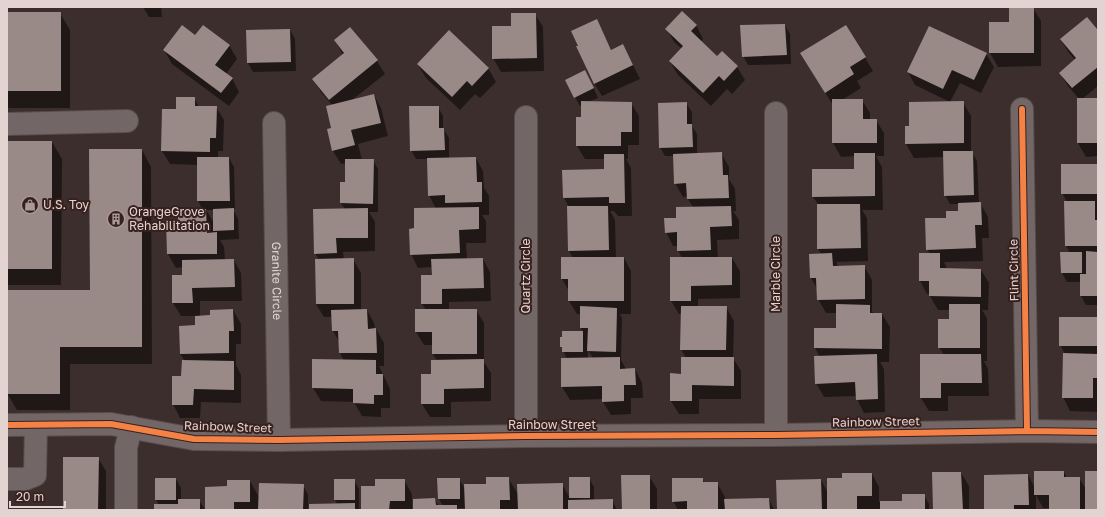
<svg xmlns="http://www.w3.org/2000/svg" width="1105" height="517" font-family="'Golos Text',sans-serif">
<rect width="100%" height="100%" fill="#3c2e2c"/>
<path fill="#0007" fill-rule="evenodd" d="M143,7H161L162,17H149Z
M461,7H480V8H461Z
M484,7H507L484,8Z
M1033,8L1041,21V66L998,67L990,53V23H1010Z
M7,13H60L70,30V108H7Z
M535,14L543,27L544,71L501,72L493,58Z
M596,20L612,51L623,45L640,79L602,96L594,83Z
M696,25L703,39L701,42L717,57L737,67L745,80L732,94L727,89L711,106L678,75L670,62L682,49L674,42L667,29Z
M785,25L790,34L791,64L748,65L743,56Z
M846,26L873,71L857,81L861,88L842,100H862L870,113V120H876L884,133V156H876L882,167L883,210H862L867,218L868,261L836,262L839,267L864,266L872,280V311L874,314H882L890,327L889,362H880L884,369L885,412L864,413L857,399V396L824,397L816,383L820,357L815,348L837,329V313H826L818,299V290L811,278L822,255L818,249V204L813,197L855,170V156L841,157L833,143V105L809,67Z
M1098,29V86L1082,99H1098V156L1086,157L1078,143V99H1079L1068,86L1060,73L1075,60L1069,53L1061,40Z
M290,30L295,39L296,71L253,72L248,63Z
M195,36L229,45L237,59L226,74L232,78L239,92L229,106L172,64L164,50Z
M335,40L377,61L385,74L352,100L374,95L381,108L388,136L358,144L362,160H373L378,169V212H369L375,222V251L343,252L344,260L353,259L361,273V310H367L374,323L375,329H376L384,343V366H379L390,389V408H381V417L362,416L354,402L321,401L313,388L344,361L340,353V343L333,331L332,317H324L316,304V260H319L315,253L345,209L341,203V183H346V163L341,164L333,151L332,105L321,92L313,79L343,55Z
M986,54L994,67L981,93L960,83L950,102L915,85L908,72Z
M418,65L488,68L496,82L480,98L475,94L460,110L426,78Z
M590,80L598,98L588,102L631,103L639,116V145H628V159H626L631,168L632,216H618L614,211H610L615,220L616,258H624L631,271V314H620L622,318L621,360L626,369H635L642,383L643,398H631V414L611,415L603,402V399L570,400L562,387L567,359L561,346L583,332L581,328V314H577L569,301V291L562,279L573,258L569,251V207L564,198L605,170V159H585L577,146V118H582V105L580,106L575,97ZM588,350L593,358H588Z
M194,98L199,107H216L224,120L223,151H218V158H229L234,167L235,209H233L238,219L239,239L220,240L224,247L225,260H234L241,273L242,301H200V317L211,316L233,310L241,324V344H236V365L241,375V403L201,402L200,418H180L173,404L182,377L185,361L180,354L196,326V316H181L173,303V276H183V267L176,268L168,254L167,221H179L203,210L198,201V165L170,164L162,151L177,110ZM206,210H214V223Z
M963,102L971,116V152H972L977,161L979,203H980L988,217L989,238H982L983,261L944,262L947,269L981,270L989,283L988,310H982L987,318V361H984L988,369L989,396H948V411H929L921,398L944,355L939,347L950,320V310H938L930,296V294H927L920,281V254H930L927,249L947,219L959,212V204H950L945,195L944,157L914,158L906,144V127Z
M686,103L692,112V126L697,134V154L721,153L729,167V179L735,189L736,211H733L739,220V239L717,240L718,258H732L740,271V298L698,299V307H726L734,321L733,358L741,371V399H699V414H679L671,401L682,375L686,358L681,349L682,314H679L671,301L682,258L678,250V246H673L666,232L677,219L693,207L688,199V196L683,197L675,183L674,156H665L660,147Z
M438,107L443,116V128L449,138V158H476L483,171L484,188L489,196V215H482L486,221V243H466L467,259H483L490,272L491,301L449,302V310H476L484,323V362L491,373V401L451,402V417H430L422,404L437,361L433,354V345H424L416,332L426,310L422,304V276H433L432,267L418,268L411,254L415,229L436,209L429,195L428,159H416L411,150Z
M7,142H52L62,159L61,285H7Z
M142,150L151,167L152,364H70V410H17L7,393V291H91Z
M1098,165V207H1097L1098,208V305H1086L1081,296V282H1067L1062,273L1070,253L1066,246L1065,202H1067L1062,193Z
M1098,318V412L1070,411L1063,397L1065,354L1060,345Z
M98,458L106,471V510H64Z
M1064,472L1067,478H1079L1086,489L1098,472V510H1050V508H1043L1036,495V510H985L1028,475L1035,488Z
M961,473L969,486V510H934Z
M872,474L879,487V502H903L924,495L929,504V510H778V509L821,480L828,493L843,479Z
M649,476L657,489V510H623Z
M508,478L518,494L562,484L570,498V478H589L594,487V501L612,500L617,510H466V508H458L459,510H414L435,500L439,506H443L439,499L459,479L465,489L487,485Z
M176,479L181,488V500H199L205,510H155L159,505L156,500Z
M702,479L705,483H717L725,497V500L769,499L774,510H678L673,501Z
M335,480H354L359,489V509H357L358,510H310V506H308V510H206L228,487L250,481L259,497L303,485L308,495V505L337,504L335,500Z
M404,480L412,494V510H362L376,487Z"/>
<path fill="#998a88" d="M1009,7H1034V53H989V22H1009Z
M682,11L697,25L691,31L717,56L722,51L738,66L724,81L719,76L703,93L669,61L683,46L665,29Z
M7,12H61V91H7Z
M511,13H536L537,58L492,59V26H511Z
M1087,17L1097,29L1098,28V67L1072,88L1059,73L1076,58L1060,39Z
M597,19L611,50L623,44L633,65L594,84L576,46H578L571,31Z
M785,24L787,55L742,57L740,25Z
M182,25L195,35L203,25L230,45L215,65L233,78L221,93L163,50Z
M846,25L866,57L850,67L854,74L825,93L800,53Z
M929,26L987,53L974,80L952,70L943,89L907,72Z
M350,27L378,60L329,100L312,79L344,53L334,40Z
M290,29L291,62L247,63L246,30Z
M449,30L489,68L472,86L467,81L452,97L417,64Z
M585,70L594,88L574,98L565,80Z
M374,94L381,123L351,130L355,145L332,151L327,129L331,128L326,106Z
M176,97H195V106H217L216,138H210V152L161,151L162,109H176Z
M1077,98H1098V143H1077Z
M832,99H863V119H877V143H832Z
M581,101L632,102V132H621V146H576V117H581Z
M964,101V143L905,144V126H909V102Z
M687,102V124H692L693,147L659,148L658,103Z
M409,106H439V128H444L445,150L410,151Z
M7,141H52V269H7Z
M89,149H142V347H60V394H7V290H90Z
M943,151H973L974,195L944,196Z
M722,152L723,175H728L729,198L687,199L686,183L674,184L673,154Z
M854,153H875V196L812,197V169H854Z
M604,154H624L625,203H609V197L563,198L562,170L604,169Z
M197,157H229L230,201H197Z
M476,157L477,182H482V202L445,203V195L428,196L427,158Z
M345,159H374L373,204L340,203V182H345Z
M1061,164H1098V194H1061Z
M1064,201H1095V220H1098V246H1065Z
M981,202L982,225H975L976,248L926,250L925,218H946V211H958V203Z
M817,204H860L861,248L817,249Z
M567,206H608L609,250L568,251Z
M731,206L732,226L710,227L711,250L677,251V232L665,233L664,218H676V207Z
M479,207V229L459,230L460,253L410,255L409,229L414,228V208Z
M234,208V230L213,231V209Z
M368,208V238H336L337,253L314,254L313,209Z
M178,209H206L207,233L217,232V254H167L166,220H178Z
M1086,251L1098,252V296H1080V274H1086Z
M1060,252H1082V273H1061Z
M832,253L833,266L865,265V299L817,300L816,278H810L809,254Z
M919,253H940V268L981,269V297L929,296V281H919Z
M561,257H624V301H568V279H561Z
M670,257H732V285L691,286V301H670Z
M354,258V304H316L315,259Z
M483,258L484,288L442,289V304H421V275H432L431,259Z
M234,259L235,287L192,288L193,303H172V275H182V260Z
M836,304L870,305V313H882V349L814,348V328H836Z
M949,304H980V348H938V319H949Z
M580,306L617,308L616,352L587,351L588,328H580Z
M681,306H727L726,350H680Z
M233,309L234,331H229V353L180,354L179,326L195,325V316L210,315V310Z
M367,309L368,329L376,328L377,353H339L338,331H332L331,310Z
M415,309H477V354H432V332H415Z
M1059,317H1098V346H1059Z
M562,331H583V352H562V347H560V337H562Z
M1063,353L1098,354V378H1093V398H1062Z
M877,354L878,399L856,400L855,382L815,384L814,356Z
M920,354H981L982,383H941V398H920Z
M620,357V369L635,368L636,385H624V401L602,402V386L561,387V358Z
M681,357H734V386L692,385V401H670V373L681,374Z
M312,359L376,360V374H383V395H374V404L353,403V389L312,388Z
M484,359V388L444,389V404H421V374H431V360Z
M182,360L234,361V390L194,389L193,405H172V376H181Z
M63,457H99L98,510H63Z
M1034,471H1064V477H1080V510H1049V495H1034Z
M1085,471H1098V510H1085Z
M932,472H961L963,510H933Z
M842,473H872V496H857V510H827V478H842Z
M1028,474L1029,505H1014V510H984V475Z
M621,475H650V510H622Z
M486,477H509L510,500H500V510H465L464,484H486Z
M569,477H590V498H569Z
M155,478H176V500H155Z
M437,478H460V499H438Z
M672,478H703V482H718V510H687V501L672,502Z
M334,479H355V500H334Z
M375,479H405V501H390L389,510H361V486H375Z
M821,479L822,510L777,509L776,480Z
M227,480H250V502H234V510H205V487L227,486Z
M259,483L304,484L303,510H258Z
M563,483V510H518L517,484Z
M902,494H925V510H880V501H902Z
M435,498L436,505H457V510H413V499Z
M769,498L770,510H725L724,499Z
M178,499H200V510H154V504H178Z
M613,499V510H568V500Z
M355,503V510H309V504Z"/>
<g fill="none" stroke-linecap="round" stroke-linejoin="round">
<defs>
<g id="minor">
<path d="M1022,109L1027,431"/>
<path d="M776,113V435"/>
<path d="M526,117V436"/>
<path id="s1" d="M274,123L279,440"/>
<path d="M7,124L127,121"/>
<path d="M7,425L111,424L194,439L279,440L526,436L776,435L1027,431L1098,432"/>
<path d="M7,479H25L35,475L36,425"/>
<path d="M126,510V448L131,427"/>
</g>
</defs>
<use href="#minor" stroke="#584d4a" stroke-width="24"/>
<use href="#minor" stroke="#726766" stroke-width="22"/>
<defs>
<path id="cycleway" d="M1022,109L1027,431
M7,425L111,424L194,439L279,440L526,436L776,435L1027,431L1098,432"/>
</defs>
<use href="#cycleway" stroke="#37201d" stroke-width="8"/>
<use href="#cycleway" stroke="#f48246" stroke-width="6"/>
</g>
<defs>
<symbol id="shop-ring" viewBox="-11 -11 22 22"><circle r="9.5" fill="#37201d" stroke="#a99a97" stroke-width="1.5"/><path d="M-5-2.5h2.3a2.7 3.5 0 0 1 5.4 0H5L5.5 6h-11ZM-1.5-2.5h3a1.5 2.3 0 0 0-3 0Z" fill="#a99a97"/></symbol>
<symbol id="building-ring" viewBox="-11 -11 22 22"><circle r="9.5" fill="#37201d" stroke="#a99a97" stroke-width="1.5"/><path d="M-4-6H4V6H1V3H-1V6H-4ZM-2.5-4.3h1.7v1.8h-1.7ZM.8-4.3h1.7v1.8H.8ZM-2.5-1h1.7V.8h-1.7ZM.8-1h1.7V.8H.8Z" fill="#a99a97"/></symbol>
</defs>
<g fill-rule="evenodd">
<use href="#shop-ring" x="20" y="195" width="20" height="20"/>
<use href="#building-ring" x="106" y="209" width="20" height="20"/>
</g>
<g text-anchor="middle" stroke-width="4" stroke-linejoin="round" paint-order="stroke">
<g font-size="12" fill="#e4d4d1" stroke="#37201d" text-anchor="start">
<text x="43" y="209">U.S. Toy</text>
<text x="129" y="216">OrangeGrove<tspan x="129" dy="14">Rehabilitation</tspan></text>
</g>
<g font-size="12" fill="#e4d4d1" stroke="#37201d">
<text transform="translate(1014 270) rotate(-91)" y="4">Flint Circle</text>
<text transform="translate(776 274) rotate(-90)" y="4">Marble Circle</text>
<text transform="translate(526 276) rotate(-90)" y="4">Quartz Circle</text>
<text dy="4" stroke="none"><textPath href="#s1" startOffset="158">Granite Circle</textPath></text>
<text transform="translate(876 422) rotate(-1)" y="4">Rainbow Street</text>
<text x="552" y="429">Rainbow Street</text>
<text transform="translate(228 427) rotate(2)" y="4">Rainbow Street</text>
</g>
</g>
<rect width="1105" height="517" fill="none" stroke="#e4d4d1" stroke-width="16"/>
<path d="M10 501v6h55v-6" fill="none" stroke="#e4d4d1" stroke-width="2"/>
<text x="16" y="501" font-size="12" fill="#e4d4d1" stroke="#37201d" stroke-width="3" paint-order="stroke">20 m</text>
</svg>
